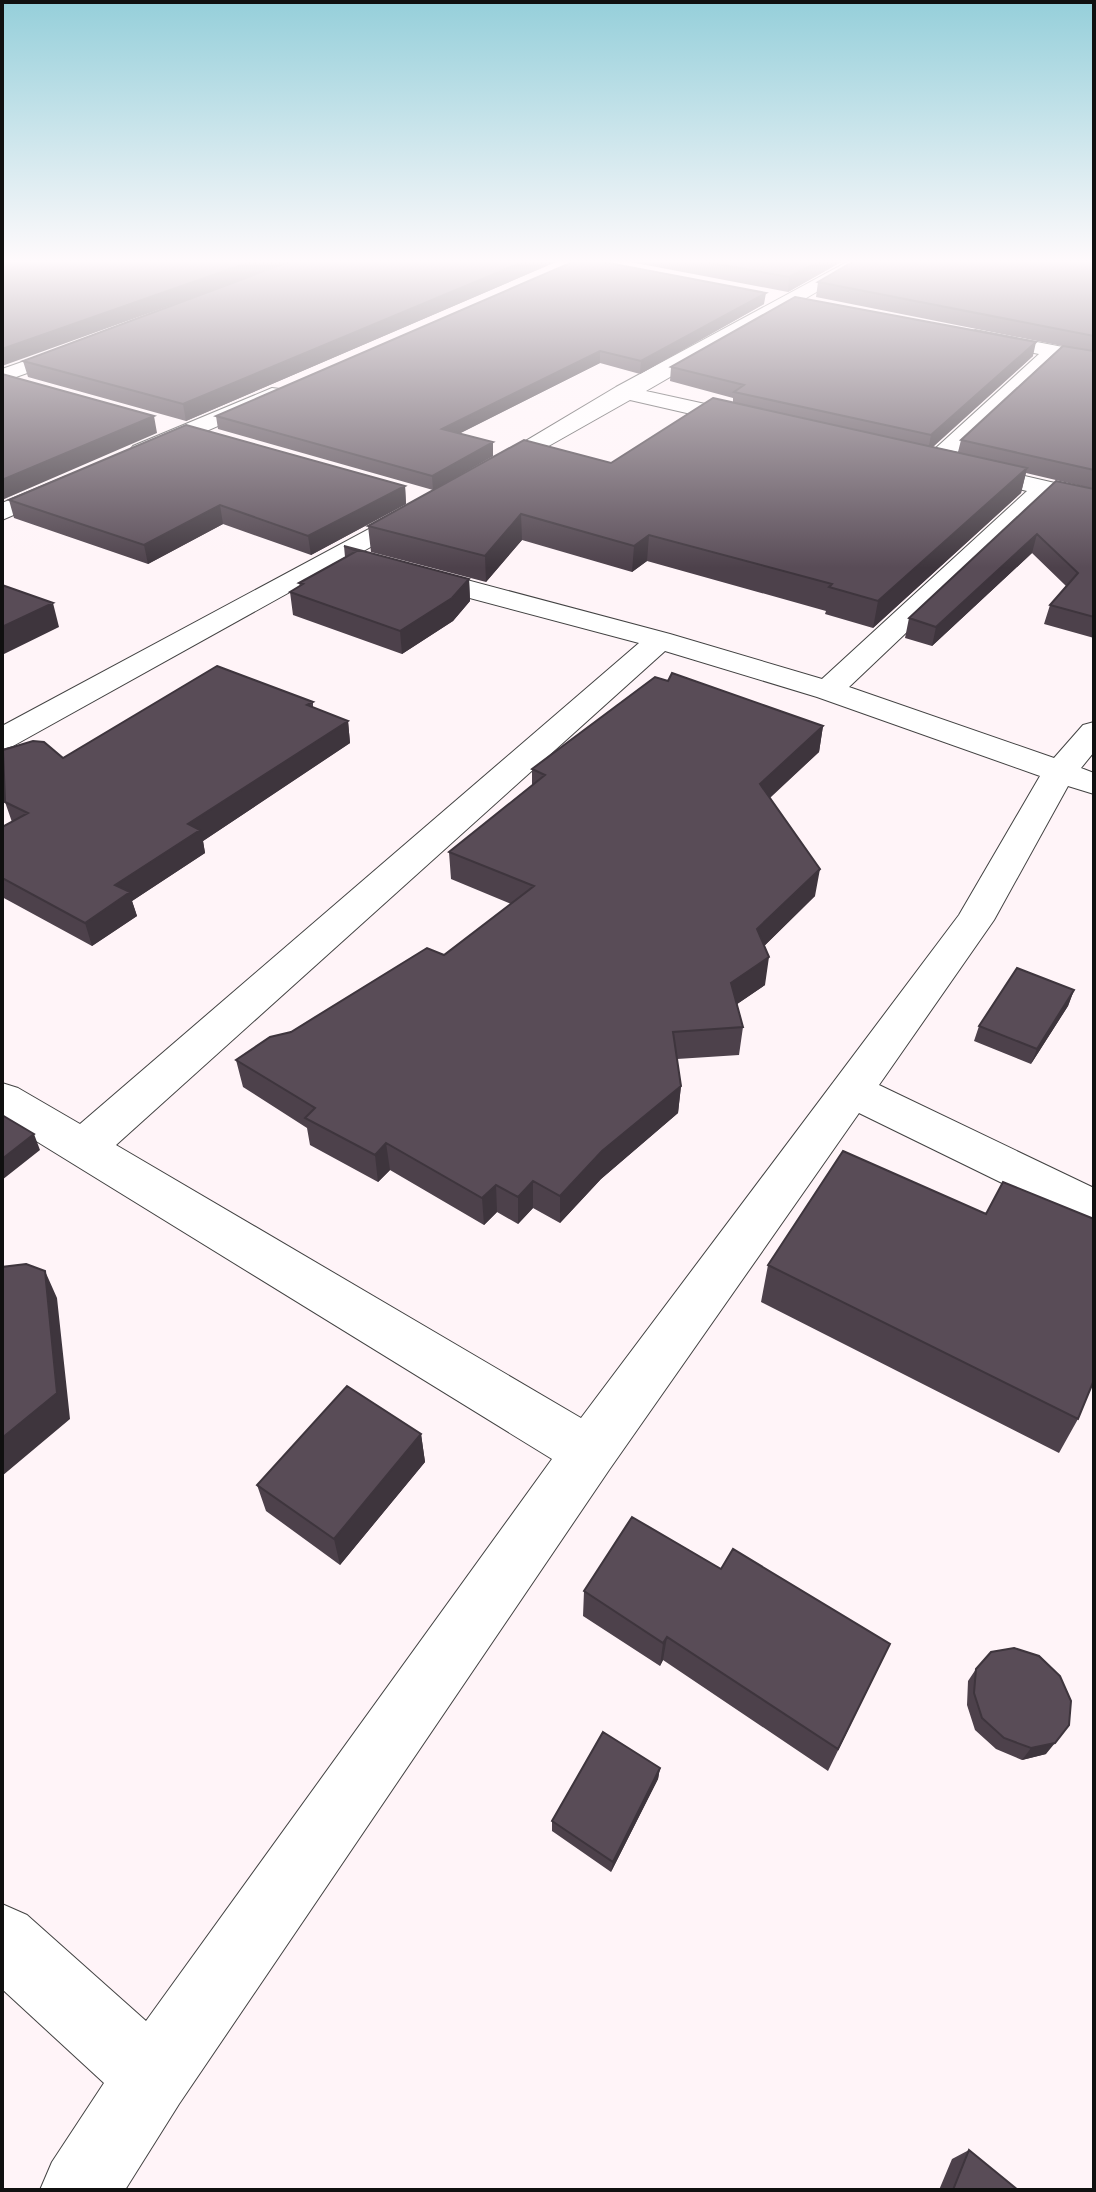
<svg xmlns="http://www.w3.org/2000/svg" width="1096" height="2192" font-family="Spectral,serif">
<rect width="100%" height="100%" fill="#fff4f8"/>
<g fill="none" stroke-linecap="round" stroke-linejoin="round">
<defs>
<path id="minor" d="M849,261H870L646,391L760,416L763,421L760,426L752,428L630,400L492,478L484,480L472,473L616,387Z
M975,330L1094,353V365L1058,358L942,467H926L922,462L926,457L1039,354L968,340L965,336Z
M82,341L92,347L89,351L2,382V369Z
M272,388L280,389L283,394L280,399L149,456H133L129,451L133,446Z
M964,462L1094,492V506L1050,496L849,687L1054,758L1083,725L1094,722V752L1081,768L1094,773V794L1068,786L994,920L879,1085L1094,1188V1228L859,1113L609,1470L179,2104L125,2190H40L52,2162L104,2083L2,1989V1904L27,1915L146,2021L552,1459L2,1120V1083L18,1088L80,1124L639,643L402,580L398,574L402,568H422L670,634L822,679L1027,491L956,474L952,469L956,464ZM665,651L817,697L1040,776L959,915L581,1418L116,1145Z
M67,476L79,483L76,488L2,520V503Z
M421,501L434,509L430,514L13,746L2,749V726Z"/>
</defs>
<use href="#minor" stroke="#434343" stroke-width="2"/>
<use href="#minor" fill="#fff" fill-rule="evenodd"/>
</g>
<path fill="#4d414b" d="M2,261H558L186,421L28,377L23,361L195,296Z
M625,261H843L788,292Z
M1094,261V489L1026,473L1021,493L873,628L825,614L826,611L647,561L632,572L522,540L486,582L371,552L368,526L611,463L733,402V398L670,381L671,367L1033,356L933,447L958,452L961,440L1062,346L816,297L818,282Z
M764,304L640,374L600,363L460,433L493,456L433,490L218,429L216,416Z
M405,486L406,504L311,555L223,524L148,564L14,518L9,500Z
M1094,489V638L1044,624L1050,605L1066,586L1032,553L932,646L905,638L909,618Z
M344,546L469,579L470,601L453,621L402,654L293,615L290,592L300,586L299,583L345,557Z
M313,702V708L348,721L350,743L203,841L205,853L132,901L137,916L92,946L2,897V827L12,822L5,802L63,758Z
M823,726L819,752L770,798L815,896L764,946L765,985L737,1004L743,1027L739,1055L677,1059L681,1086L678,1113L601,1179L560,1223L533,1208L518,1224L497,1212L484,1225L390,1170L378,1182L310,1145L307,1128L243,1087L236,1060L444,955L511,904L451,879L449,852L532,785V769Z
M1074,990L1068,1006L1031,1064L974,1041L979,1026Z
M986,1214L1078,1419L1059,1453L761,1302L768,1265Z
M421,1434L425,1462L340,1565L266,1511L257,1485Z
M721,1569L890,1644L828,1771L663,1660L660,1666L583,1616L584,1591Z
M976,1669L1046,1754L1022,1760L996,1749L975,1730L967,1705L968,1681Z
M660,1768L658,1779L611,1872L552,1831V1821Z
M969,2150L1018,2190H939L952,2159Z"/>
<path fill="#3e353d" d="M253,261H294L2,366V349Z
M525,261H558L186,421L183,404Z
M820,261H843L788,292L789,277Z
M766,293L764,304L640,374L641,361Z
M1036,342L1033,356L928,451L931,435Z
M600,351V363L443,442L442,429Z
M154,416L157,433L2,500V480Z
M493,442V456L433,490L432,476Z
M1027,468L1021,493L873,628L878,601Z
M405,486L406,504L311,555L308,536Z
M220,505L223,524L148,564L144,545Z
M521,514L522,540L486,582L485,556Z
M1037,534L1032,553L932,646L936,627Z
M649,535L647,561L632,572L634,546Z
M469,579L470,601L453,621L402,654L400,631Z
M53,603L59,627L2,655V627Z
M348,721L350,743L203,841L205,853L132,901L137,916L92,946L85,923L115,885L188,824Z
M823,726L819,752L756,810L760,784Z
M820,869L815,896L753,957L757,929Z
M769,957L765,985L727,1011L731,983Z
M1074,990L1068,1006L1031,1064L1037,1049Z
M681,1086L678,1113L601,1179L560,1223V1196L602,1151Z
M34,1134L40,1150L2,1180V1159Z
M386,1143L390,1170L378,1182L375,1155Z
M533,1181V1208L518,1224V1197Z
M496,1185L497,1212L484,1225L482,1198Z
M45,1271L57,1298L70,1419L2,1476V1438Z
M421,1434L425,1462L340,1565L334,1539Z
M667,1637L663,1660L660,1666L663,1643Z
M1055,1743L1046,1754L1022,1760L1031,1748Z
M660,1768L658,1779L611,1872L613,1862Z"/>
<path fill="#594c57" stroke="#3e353d" stroke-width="2" d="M2,261H253L2,349Z
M291,261H525L183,404L23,361Z
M575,261H598L766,293L641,361L600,351L442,429L493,442L432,476L216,416Z
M700,261H820L789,277Z
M854,261H1094V336L818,282Z
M795,297L1036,342L931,435L734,392L744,385L671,367Z
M1063,346L1094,351V470L961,440Z
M2,374L154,416L2,480Z
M713,398L1027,468L878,601L829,587L832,584L649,535L634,546L521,514L485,556L368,526L524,440L611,463Z
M186,425L405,486L308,536L220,505L144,545L9,500Z
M1056,481L1094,489V617L1050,605L1078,573L1037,534L936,627L909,618Z
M344,546L469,579L452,598L400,631L290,592L303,584L299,583L357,551Z
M2,585L53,603L2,627Z
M217,666L313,702L307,705L348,721L188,824L200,830L115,885L130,892L85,923L2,878V827L28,813L5,802L3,750L33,741L44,742L63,758Z
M672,673L823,726L760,784L820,869L757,929L769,957L731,983L743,1027L673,1032L681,1086L602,1151L560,1196L533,1181L518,1197L496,1185L482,1198L386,1143L375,1155L305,1118L315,1108L236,1060L270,1037L291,1032L427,948L444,955L534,886L449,852L545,775L532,769L655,677L668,681Z
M1017,968L1074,990L1037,1049L979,1026Z
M2,1115L34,1134L2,1159Z
M843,1151L986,1214L1003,1182L1094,1219V1380L1078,1419L768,1265Z
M26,1264L45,1271L57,1393L2,1438V1267Z
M347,1386L421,1434L334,1539L257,1485Z
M632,1517L721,1569L733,1549L890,1644L838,1749L667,1637L663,1643L584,1591Z
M1014,1648L1039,1656L1060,1676L1071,1701L1069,1725L1055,1743L1031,1748L1004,1738L982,1718L974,1693L976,1669L991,1652Z
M603,1732L660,1768L613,1862L552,1821Z
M969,2150L1018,2190H953Z"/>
<linearGradient id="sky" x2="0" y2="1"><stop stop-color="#95cfda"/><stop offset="0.46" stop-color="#fffafc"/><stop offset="1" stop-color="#fffafc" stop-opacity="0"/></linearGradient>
<rect width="1096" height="568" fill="url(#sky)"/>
<rect width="1096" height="2192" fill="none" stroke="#101010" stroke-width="8"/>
</svg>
